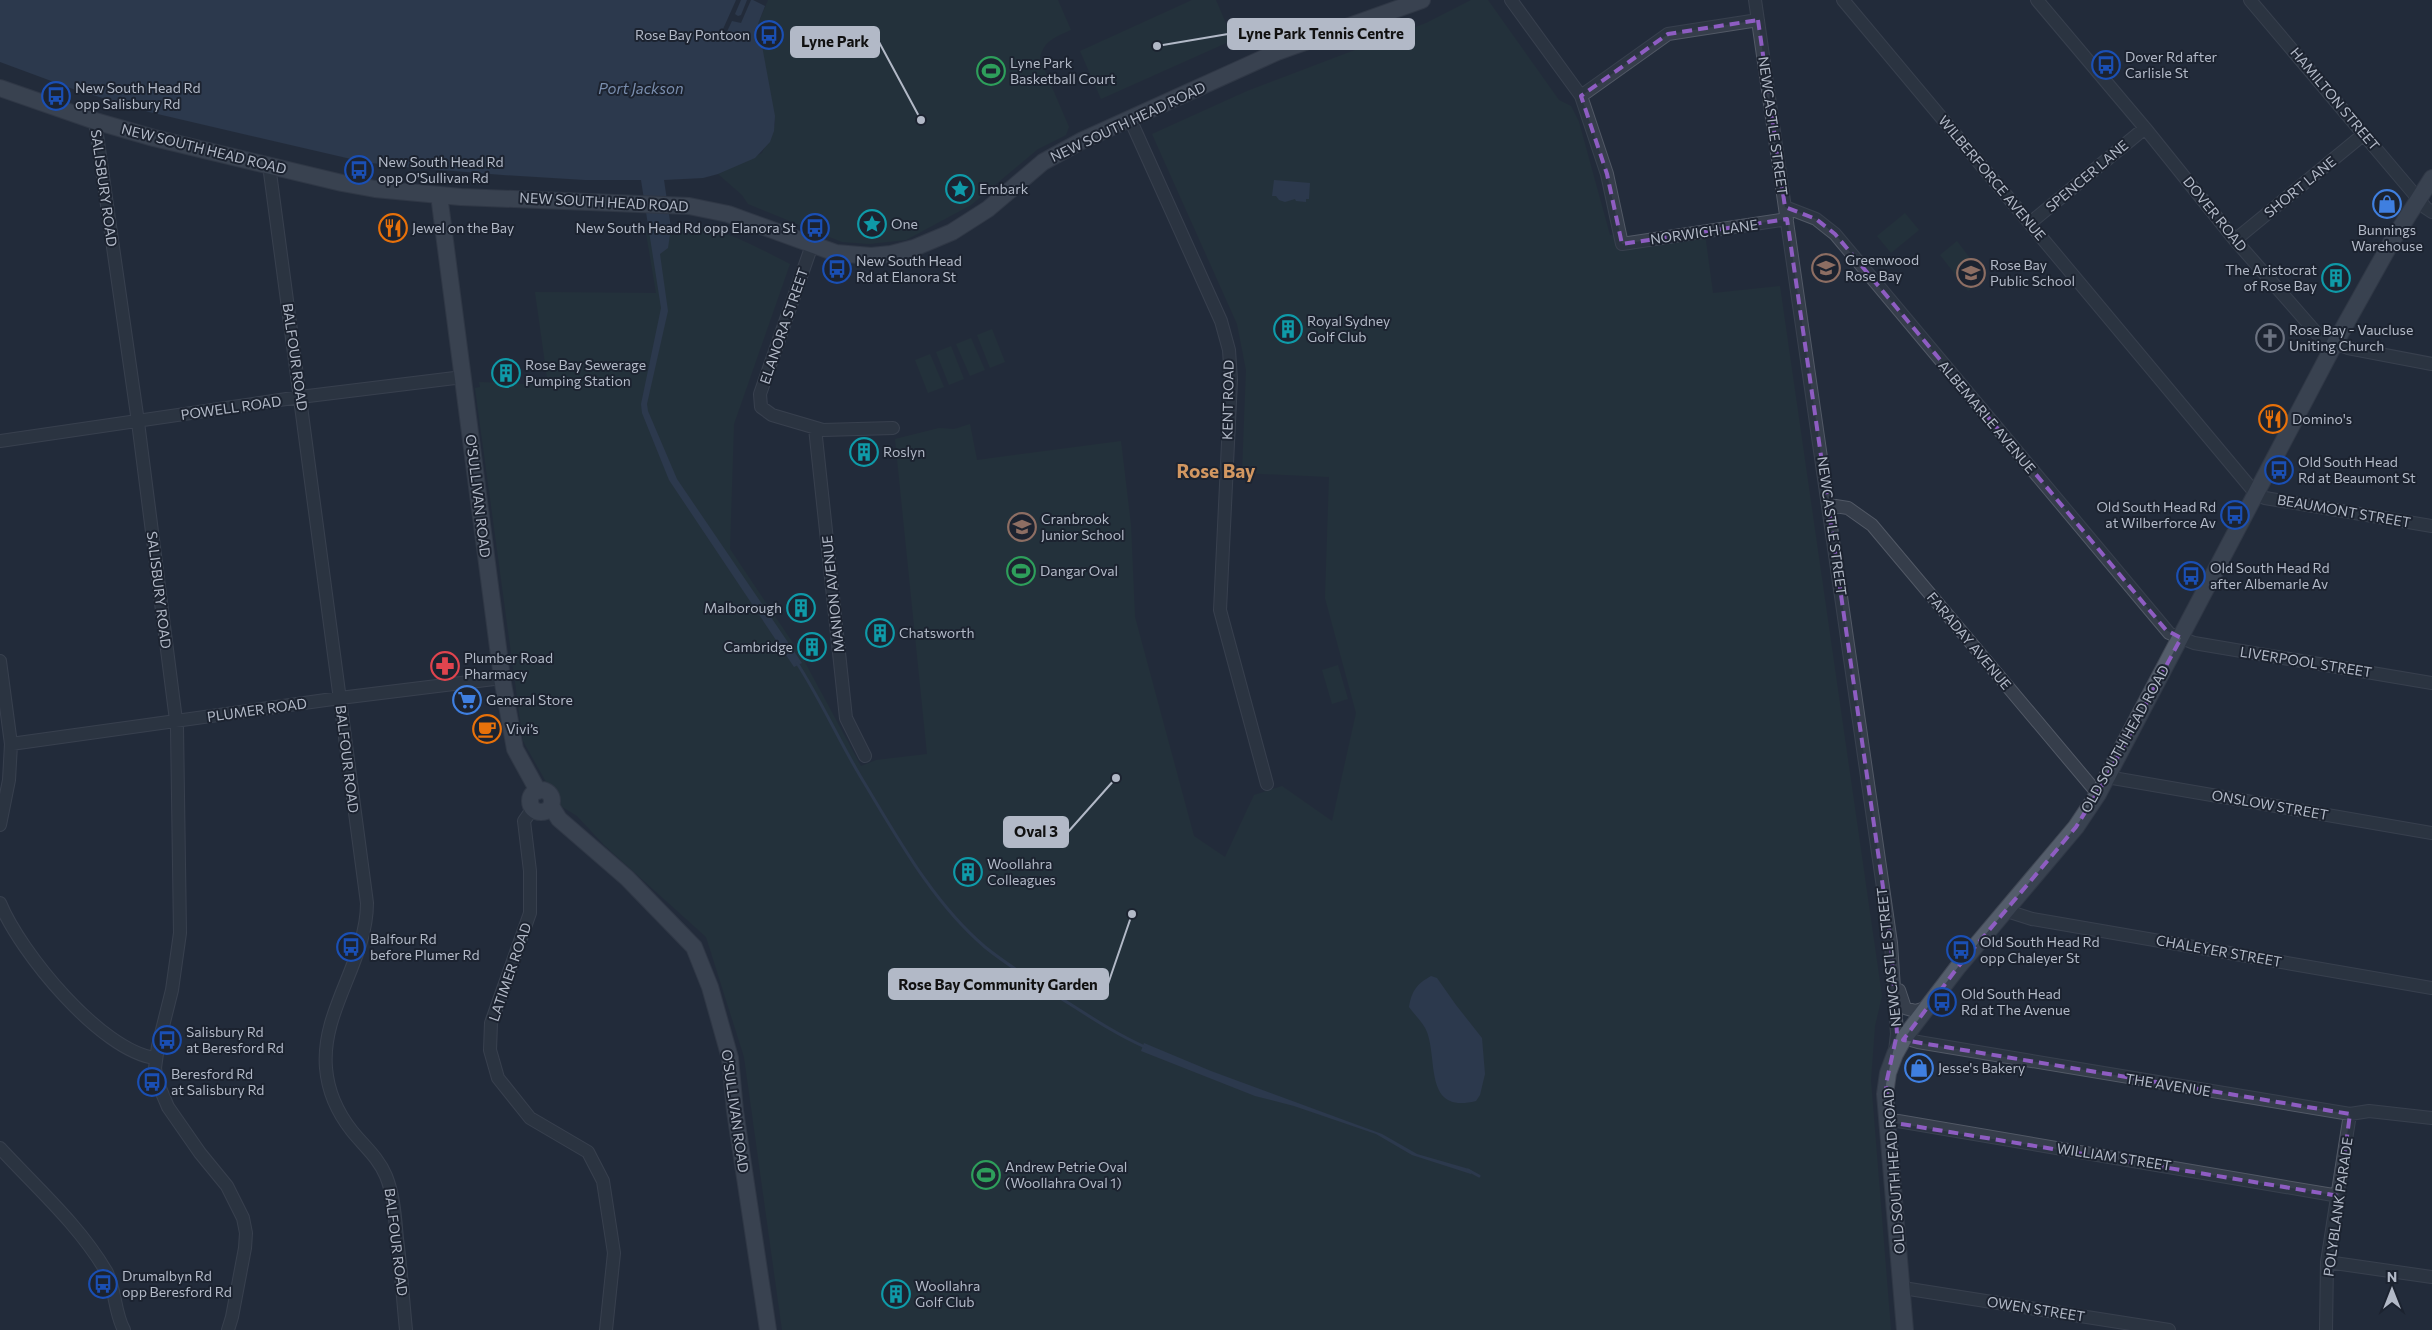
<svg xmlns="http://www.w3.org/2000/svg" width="2432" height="1330" font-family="Commissioner,sans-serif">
<rect width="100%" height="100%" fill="#232c3b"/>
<path fill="#25383c" d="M768,0H1058L1071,30C1055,37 1043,41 1040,59L1069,127L1066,135L1038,149L971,205L906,240L869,244L842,242L748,204L742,195L718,174L762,153L775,124L758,24Z
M1192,0H1216L1233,40L1101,99L1080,51Z
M1471,0H1488L1559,100L1571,106L1579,122L1610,235L1619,234V247L1705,234L1713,293L1780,286L1882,996L1875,1026L1871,1080L1891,1330H782L744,1057L706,937L604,845L577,816L559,805L523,741L475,388L480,387L479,382L548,385L535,292L656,293L645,227H677L678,224C719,225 754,246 790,264L734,424L730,549L801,655L861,766L876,760L927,754L895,439L939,428L954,429L970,424L977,460L1121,441L1131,525L1135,617L1194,836L1225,857L1254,795L1282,786L1332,821L1356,713L1325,598L1329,477L1242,473L1246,370L1237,324L1152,134L1247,91L1426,23Z
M1905,213L1919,230L1891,253L1877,236Z
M1957,241L1985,278L1968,291L1940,255Z
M992,329L1005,362L990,368L977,335Z
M971,338L985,370L970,376L956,344Z
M951,346L964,379L949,385L936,352Z
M930,354L944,387L928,393L915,360Z
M1338,665L1348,699L1332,704L1322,670Z"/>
<path fill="#384964" d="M0,0H753L765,6L758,24L775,116L774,131L770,142L755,158L718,174L703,178L664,180L671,228L668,248L660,254L668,311L647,404L648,411L677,479L802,663L794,667L669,480L642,413L641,404L661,308L641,180H585L503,175L404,167L364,162L149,112L73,89L0,62Z
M1274,180L1310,183L1309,199H1306V202L1296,201L1295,199L1285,202L1279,200L1276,196H1272Z
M1431,976L1437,978L1456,1005L1482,1038L1485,1074L1480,1095L1476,1101C1424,1114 1438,1062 1427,1032C1424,1024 1415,1015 1409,1007C1412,990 1417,984 1431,976Z
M1144,1043L1211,1071L1382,1134L1417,1154L1469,1169L1472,1171L1471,1174L1412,1155L1376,1134L1294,1106L1255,1096L1141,1051Z"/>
<path fill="#232c3b" d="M736,0H741L735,14L738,16L741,15L747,0H751L741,23L732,21L723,40L719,38Z"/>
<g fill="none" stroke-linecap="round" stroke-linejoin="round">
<path stroke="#384964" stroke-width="3" d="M797,663C821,700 839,741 862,779C897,837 933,903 985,947C1011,968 1041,986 1070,1004C1095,1020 1118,1035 1145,1047
M1468,1170L1479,1176"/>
<defs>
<path id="minor" d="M1511,0L1581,96L1607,174L1622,244L1787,219
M1755,0L1891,943L1897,1034L1895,1051
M1843,0L2256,494L2265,498L2432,526
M2037,0L2145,128L2235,240L2320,337L2348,348L2432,364
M2250,0L2426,208L2432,212
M1581,96L1668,34L1758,20
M1130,119L1221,321L1229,350L1231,380L1220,610L1267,784
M95,121L138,422L177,728L180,933L172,990L158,1046L155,1068L157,1081L168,1107L200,1153L227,1186L243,1218L246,1233L245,1248L232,1317L228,1330
M269,165L367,903C367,961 321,1010 326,1068C328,1092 337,1112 352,1131C364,1146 378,1157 386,1176C394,1196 395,1218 397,1239C401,1269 403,1300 406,1330
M1785,207L1816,219L1835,234L2169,633L2194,643L2432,683
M2030,223L2145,128
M2235,240L2364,134
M812,245L760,394L761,407L772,415L823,430L893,428
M815,428L846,718L865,756
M0,441L300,397L463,377
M1829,505L1848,508L1872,525L2098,794
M0,661L11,744L9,780L0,825
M11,744L340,698L502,678
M2107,777L2432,833
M533,808L524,821L530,871V913L491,1023L490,1050L498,1078L530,1118L588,1152L603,1181L614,1253L606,1330
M0,903C20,952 101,1051 155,1058
M2007,911L2032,919L2432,988
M1899,990L1905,1008L1915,1011L1926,1008
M1904,1038L1918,1042L2350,1114L2369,1111L2432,1118
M1889,1122L1898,1121L2339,1196
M0,1148C36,1187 79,1225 106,1271C116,1289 114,1312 124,1330
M2327,1262L2432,1277
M1903,1288L2169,1330
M2326,1330L2327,1262L2350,1114"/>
<path id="major" d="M0,88L95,121L154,138L342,183L375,189L461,197L689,206L728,214L836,253L871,256L891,254L914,248L952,232L988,209L1043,162L1083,140L1277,52L1422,0
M439,195L502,678L515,749L538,791
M530 801a11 11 0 1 1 22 0a11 11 0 1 1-22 0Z
M551,806L559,819L627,878L694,947L710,987L730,1058L735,1111L768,1330
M1905,1330L1885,1094L1888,1073L1895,1054L1904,1038L1958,967L2076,827L2098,794L2335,343L2392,241L2432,178"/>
</defs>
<use href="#minor" stroke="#525966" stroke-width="14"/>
<use href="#major" stroke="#404754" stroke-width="18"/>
<use href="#minor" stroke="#363e4b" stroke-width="12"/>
<use href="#major" stroke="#545d6b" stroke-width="16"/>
</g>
<path d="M0 0H2432V1330H0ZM1758,20L1785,207L1816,219L1835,234L2166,630L2181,638L2107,777L2076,827L1958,967L1903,1040L2350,1114L2339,1196L1889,1122L1886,1084L1897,1034L1891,943L1787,219L1622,244L1607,174L1581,96L1668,34Z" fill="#232c3b" fill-opacity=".55" fill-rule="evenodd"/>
<path fill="none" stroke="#8e5dc2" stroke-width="4" stroke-dasharray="10 6" stroke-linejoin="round" d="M1758,20L1785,207L1816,219L1835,234L2166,630L2181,638L2107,777L2076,827L1958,967L1903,1040L2350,1114L2339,1196L1889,1122L1886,1084L1897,1034L1891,943L1787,219L1622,244L1607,174L1581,96L1668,34Z"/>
<defs>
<symbol id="bus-ring" viewBox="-11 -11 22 22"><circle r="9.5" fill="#1c2330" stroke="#1a4fb4" stroke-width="1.5"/><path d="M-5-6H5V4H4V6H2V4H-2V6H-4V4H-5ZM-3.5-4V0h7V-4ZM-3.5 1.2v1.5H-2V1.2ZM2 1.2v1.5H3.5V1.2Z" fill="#1a4fb4"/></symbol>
<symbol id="stadium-ring" viewBox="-11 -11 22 22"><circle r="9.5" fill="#1c2330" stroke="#2e9e5b" stroke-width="1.5"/><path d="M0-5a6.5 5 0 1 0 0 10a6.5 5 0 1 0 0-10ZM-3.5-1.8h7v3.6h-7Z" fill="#2e9e5b"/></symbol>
<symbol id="sight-ring" viewBox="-11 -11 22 22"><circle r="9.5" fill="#1c2330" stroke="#0f9aa8" stroke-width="1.5"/><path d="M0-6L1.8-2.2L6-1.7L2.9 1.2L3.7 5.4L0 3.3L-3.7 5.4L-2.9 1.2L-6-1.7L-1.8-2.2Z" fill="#0f9aa8"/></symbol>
<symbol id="shop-ring" viewBox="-11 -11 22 22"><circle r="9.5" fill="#1c2330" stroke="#3f7fe0" stroke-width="1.5"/><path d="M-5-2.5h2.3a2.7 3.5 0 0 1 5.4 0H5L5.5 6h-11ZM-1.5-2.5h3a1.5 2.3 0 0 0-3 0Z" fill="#3f7fe0"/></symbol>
<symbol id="restaurant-ring" viewBox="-11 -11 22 22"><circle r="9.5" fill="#1c2330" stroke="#e8710a" stroke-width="1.5"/><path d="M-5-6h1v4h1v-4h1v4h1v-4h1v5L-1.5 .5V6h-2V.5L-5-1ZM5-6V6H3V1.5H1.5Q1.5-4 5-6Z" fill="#e8710a"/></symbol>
<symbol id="school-ring" viewBox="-11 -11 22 22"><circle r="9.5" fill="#1c2330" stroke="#8d6e63" stroke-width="1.5"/><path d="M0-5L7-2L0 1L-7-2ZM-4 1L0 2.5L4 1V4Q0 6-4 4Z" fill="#8d6e63"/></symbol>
<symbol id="building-ring" viewBox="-11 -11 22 22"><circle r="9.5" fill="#1c2330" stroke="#0f9aa8" stroke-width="1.5"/><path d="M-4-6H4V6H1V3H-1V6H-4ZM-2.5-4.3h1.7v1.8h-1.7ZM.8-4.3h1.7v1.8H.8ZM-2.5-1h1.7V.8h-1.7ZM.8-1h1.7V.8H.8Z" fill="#0f9aa8"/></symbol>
<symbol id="church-ring" viewBox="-11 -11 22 22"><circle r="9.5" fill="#1c2330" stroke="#6b7280" stroke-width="1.5"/><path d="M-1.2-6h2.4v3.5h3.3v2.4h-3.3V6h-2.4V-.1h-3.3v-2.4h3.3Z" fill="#6b7280"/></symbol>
<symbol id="pharmacy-ring" viewBox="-11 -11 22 22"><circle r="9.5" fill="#1c2330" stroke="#e0444e" stroke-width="1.5"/><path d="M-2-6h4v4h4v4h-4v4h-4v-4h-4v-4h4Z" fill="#e0444e"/></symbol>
<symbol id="supermarket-ring" viewBox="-11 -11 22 22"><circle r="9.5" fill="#1c2330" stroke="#3f7fe0" stroke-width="1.5"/><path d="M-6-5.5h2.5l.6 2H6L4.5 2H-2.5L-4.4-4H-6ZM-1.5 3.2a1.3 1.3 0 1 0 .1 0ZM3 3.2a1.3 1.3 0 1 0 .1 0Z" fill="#3f7fe0"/></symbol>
<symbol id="cafe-ring" viewBox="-11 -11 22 22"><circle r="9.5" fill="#1c2330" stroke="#e8710a" stroke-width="1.5"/><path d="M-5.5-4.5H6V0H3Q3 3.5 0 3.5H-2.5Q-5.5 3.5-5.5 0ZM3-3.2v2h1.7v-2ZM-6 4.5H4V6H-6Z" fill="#e8710a"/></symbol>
</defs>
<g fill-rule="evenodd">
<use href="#bus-ring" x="753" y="19" width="32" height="32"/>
<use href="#bus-ring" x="2090" y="49" width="32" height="32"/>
<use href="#stadium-ring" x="975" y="55" width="32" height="32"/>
<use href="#bus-ring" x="40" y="80" width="32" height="32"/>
<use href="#bus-ring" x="343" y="154" width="32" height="32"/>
<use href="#sight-ring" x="944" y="173" width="32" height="32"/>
<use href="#shop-ring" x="2371" y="188" width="32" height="32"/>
<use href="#sight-ring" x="856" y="208" width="32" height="32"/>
<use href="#restaurant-ring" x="377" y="212" width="32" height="32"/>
<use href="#bus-ring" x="799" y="212" width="32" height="32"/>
<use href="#school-ring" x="1810" y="252" width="32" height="32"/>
<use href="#bus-ring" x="821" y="253" width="32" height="32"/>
<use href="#school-ring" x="1955" y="257" width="32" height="32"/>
<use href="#building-ring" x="2320" y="262" width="32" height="32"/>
<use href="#building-ring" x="1272" y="313" width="32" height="32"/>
<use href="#church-ring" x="2254" y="322" width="32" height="32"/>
<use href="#building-ring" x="490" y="357" width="32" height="32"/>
<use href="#restaurant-ring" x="2257" y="403" width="32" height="32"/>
<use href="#building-ring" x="848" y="436" width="32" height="32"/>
<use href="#bus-ring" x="2263" y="454" width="32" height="32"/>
<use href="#bus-ring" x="2219" y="499" width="32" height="32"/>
<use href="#school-ring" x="1006" y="511" width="32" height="32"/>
<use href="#stadium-ring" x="1005" y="555" width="32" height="32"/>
<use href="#bus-ring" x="2175" y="560" width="32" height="32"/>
<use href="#building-ring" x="785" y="592" width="32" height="32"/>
<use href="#building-ring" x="864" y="617" width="32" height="32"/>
<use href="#building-ring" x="796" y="631" width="32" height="32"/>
<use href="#pharmacy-ring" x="429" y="650" width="32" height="32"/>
<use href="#supermarket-ring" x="451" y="684" width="32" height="32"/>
<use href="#cafe-ring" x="471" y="713" width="32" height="32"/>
<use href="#building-ring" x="952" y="856" width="32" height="32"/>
<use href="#bus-ring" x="335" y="931" width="32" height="32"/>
<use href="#bus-ring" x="1945" y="934" width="32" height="32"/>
<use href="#bus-ring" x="1926" y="986" width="32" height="32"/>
<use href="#bus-ring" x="151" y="1024" width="32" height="32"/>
<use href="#shop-ring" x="1903" y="1052" width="32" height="32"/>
<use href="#bus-ring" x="136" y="1066" width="32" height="32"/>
<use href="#stadium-ring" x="970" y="1159" width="32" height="32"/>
<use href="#bus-ring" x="87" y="1268" width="32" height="32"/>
<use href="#building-ring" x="880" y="1278" width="32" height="32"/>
</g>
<g text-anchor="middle" stroke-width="4" stroke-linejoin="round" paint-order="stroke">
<g font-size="14" fill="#b2b9c7" stroke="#1c2330" text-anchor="start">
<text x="750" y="40" text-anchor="end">Rose Bay Pontoon</text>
<text x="2125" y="62">Dover Rd after<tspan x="2125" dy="16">Carlisle St</tspan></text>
<text x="1010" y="68">Lyne Park<tspan x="1010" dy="16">Basketball Court</tspan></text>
<text x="75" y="93">New South Head Rd<tspan x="75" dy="16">opp Salisbury Rd</tspan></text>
<text x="378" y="167">New South Head Rd<tspan x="378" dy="16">opp O'Sullivan Rd</tspan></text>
<text x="979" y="194">Embark</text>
<text x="891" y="229">One</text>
<text x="412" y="233">Jewel on the Bay</text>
<text x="796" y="233" text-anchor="end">New South Head Rd opp Elanora St</text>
<text x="2387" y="235" text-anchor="middle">Bunnings<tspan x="2387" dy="16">Warehouse</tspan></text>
<text x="1845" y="265">Greenwood<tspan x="1845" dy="16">Rose Bay</tspan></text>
<text x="856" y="266">New South Head<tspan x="856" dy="16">Rd at Elanora St</tspan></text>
<text x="1990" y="270">Rose Bay<tspan x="1990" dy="16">Public School</tspan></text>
<text x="2317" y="275" text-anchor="end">The Aristocrat<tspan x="2317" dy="16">of Rose Bay</tspan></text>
<text x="1307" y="326">Royal Sydney<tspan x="1307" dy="16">Golf Club</tspan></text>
<text x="2289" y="335">Rose Bay - Vaucluse<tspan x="2289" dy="16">Uniting Church</tspan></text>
<text x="525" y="370">Rose Bay Sewerage<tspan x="525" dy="16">Pumping Station</tspan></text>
<text x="2292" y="424">Domino's</text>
<text x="883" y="457">Roslyn</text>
<text x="2298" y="467">Old South Head<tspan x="2298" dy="16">Rd at Beaumont St</tspan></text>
<text x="2216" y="512" text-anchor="end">Old South Head Rd<tspan x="2216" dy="16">at Wilberforce Av</tspan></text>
<text x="1041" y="524">Cranbrook<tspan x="1041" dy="16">Junior School</tspan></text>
<text x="2210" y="573">Old South Head Rd<tspan x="2210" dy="16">after Albemarle Av</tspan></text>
<text x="1040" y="576">Dangar Oval</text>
<text x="782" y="613" text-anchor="end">Malborough</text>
<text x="899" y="638">Chatsworth</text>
<text x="793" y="652" text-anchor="end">Cambridge</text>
<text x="464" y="663">Plumber Road<tspan x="464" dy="16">Pharmacy</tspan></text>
<text x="486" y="705">General Store</text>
<text x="506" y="734">Vivi’s</text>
<text x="987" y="869">Woollahra<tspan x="987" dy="16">Colleagues</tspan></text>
<text x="370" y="944">Balfour Rd<tspan x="370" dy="16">before Plumer Rd</tspan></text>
<text x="1980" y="947">Old South Head Rd<tspan x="1980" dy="16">opp Chaleyer St</tspan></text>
<text x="1961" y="999">Old South Head<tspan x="1961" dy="16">Rd at The Avenue</tspan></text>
<text x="186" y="1037">Salisbury Rd<tspan x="186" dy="16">at Beresford Rd</tspan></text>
<text x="1938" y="1073">Jesse's Bakery</text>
<text x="171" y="1079">Beresford Rd<tspan x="171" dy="16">at Salisbury Rd</tspan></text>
<text x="1005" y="1172">Andrew Petrie Oval<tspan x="1005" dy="16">(Woollahra Oval 1)</tspan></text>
<text x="122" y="1281">Drumalbyn Rd<tspan x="122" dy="16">opp Beresford Rd</tspan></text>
<text x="915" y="1291">Woollahra<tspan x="915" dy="16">Golf Club</tspan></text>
</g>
<g font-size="14" fill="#b2b9c7" stroke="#1c2330">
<text transform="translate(2335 99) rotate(50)" y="5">HAMILTON STREET</text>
<text transform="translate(1128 122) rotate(-25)" y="5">NEW SOUTH HEAD ROAD</text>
<text transform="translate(1773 126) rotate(82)" y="5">NEWCASTLE STREET</text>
<text transform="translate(204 149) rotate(14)" y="5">NEW SOUTH HEAD ROAD</text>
<text transform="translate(2087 176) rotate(-40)" y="5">SPENCER LANE</text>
<text transform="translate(1992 178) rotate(50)" y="5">WILBERFORCE AVENUE</text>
<text transform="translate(2300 187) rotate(-39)" y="5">SHORT LANE</text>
<text transform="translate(104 188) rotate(82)" y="5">SALISBURY ROAD</text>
<text transform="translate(604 202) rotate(3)" y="5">NEW SOUTH HEAD ROAD</text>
<text transform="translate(2215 214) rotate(51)" y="5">DOVER ROAD</text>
<text transform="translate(1704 232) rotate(-8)" y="5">NORWICH LANE</text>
<text transform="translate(784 326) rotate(-71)" y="5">ELANORA STREET</text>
<text transform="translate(295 357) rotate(82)" y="5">BALFOUR ROAD</text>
<text transform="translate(1228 400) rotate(-89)" y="5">KENT ROAD</text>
<text transform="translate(231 408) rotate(-8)" y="5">POWELL ROAD</text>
<text transform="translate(1987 417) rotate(50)" y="5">ALBEMARLE AVENUE</text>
<text transform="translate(478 496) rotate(83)" y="5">O'SULLIVAN ROAD</text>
<text transform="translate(2344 511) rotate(10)" y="5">BEAUMONT STREET</text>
<text transform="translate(1832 526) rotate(82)" y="5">NEWCASTLE STREET</text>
<text transform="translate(159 590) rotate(83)" y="5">SALISBURY ROAD</text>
<text transform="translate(833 594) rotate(-96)" y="5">MANION AVENUE</text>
<text transform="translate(1969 641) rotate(50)" y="5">FARADAY AVENUE</text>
<text transform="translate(2306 662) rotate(9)" y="5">LIVERPOOL STREET</text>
<text transform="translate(257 710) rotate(-8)" y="5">PLUMER ROAD</text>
<text transform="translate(2125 739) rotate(-61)" y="5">OLD SOUTH HEAD ROAD</text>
<text transform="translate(347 759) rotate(83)" y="5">BALFOUR ROAD</text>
<text transform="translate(2270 805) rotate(10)" y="5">ONSLOW STREET</text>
<text transform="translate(2219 951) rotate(10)" y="5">CHALEYER STREET</text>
<text transform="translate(1889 957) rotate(-96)" y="5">NEWCASTLE STREET</text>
<text transform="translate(510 972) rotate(-71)" y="5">LATIMER ROAD</text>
<text transform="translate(2168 1085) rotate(9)" y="5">THE AVENUE</text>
<text transform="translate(735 1111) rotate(82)" y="5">O'SULLIVAN ROAD</text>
<text transform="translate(2114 1157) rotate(9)" y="5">WILLIAM STREET</text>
<text transform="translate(1894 1171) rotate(-94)" y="5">OLD SOUTH HEAD ROAD</text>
<text transform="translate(2338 1207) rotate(-82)" y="5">POLYBLANK PARADE</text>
<text transform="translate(396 1242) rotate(83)" y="5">BALFOUR ROAD</text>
<text transform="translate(2036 1309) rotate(9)" y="5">OWEN STREET</text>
</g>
<g font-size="15" font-style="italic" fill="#7a8eae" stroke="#1c2330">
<text x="641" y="94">Port Jackson</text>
</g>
<g font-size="19" font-weight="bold" fill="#d29761" stroke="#1c2330">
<text x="1216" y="478">Rose Bay</text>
</g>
</g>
<path fill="none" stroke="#b2b9c7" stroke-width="2" d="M1157 46L1228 34M921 120L879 42M1116 778L1068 832M1132 914L1108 984"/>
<g fill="#b2b9c7" stroke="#1c2330" stroke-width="2">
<circle cx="1157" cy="46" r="5"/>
<circle cx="921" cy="120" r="5"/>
<circle cx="1116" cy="778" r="5"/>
<circle cx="1132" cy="914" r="5"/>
</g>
<g fill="#b2b9c7" stroke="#b2b9c7" stroke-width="2">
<rect x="1228" y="19" width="186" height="30" rx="5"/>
<rect x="791" y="27" width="88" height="30" rx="5"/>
<rect x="1004" y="817" width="64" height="30" rx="5"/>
<rect x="889" y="969" width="219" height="30" rx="5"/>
</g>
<g font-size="15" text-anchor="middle" font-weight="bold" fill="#111">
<text x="1321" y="39">Lyne Park Tennis Centre</text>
<text x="835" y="47">Lyne Park</text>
<text x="1036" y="837">Oval 3</text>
<text x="998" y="990">Rose Bay Community Garden</text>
</g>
<g transform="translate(2392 1290)" stroke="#1c2330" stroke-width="4" paint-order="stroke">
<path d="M0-4L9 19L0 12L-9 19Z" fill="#b2b9c7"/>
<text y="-8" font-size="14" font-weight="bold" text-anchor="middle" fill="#b2b9c7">N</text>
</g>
</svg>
